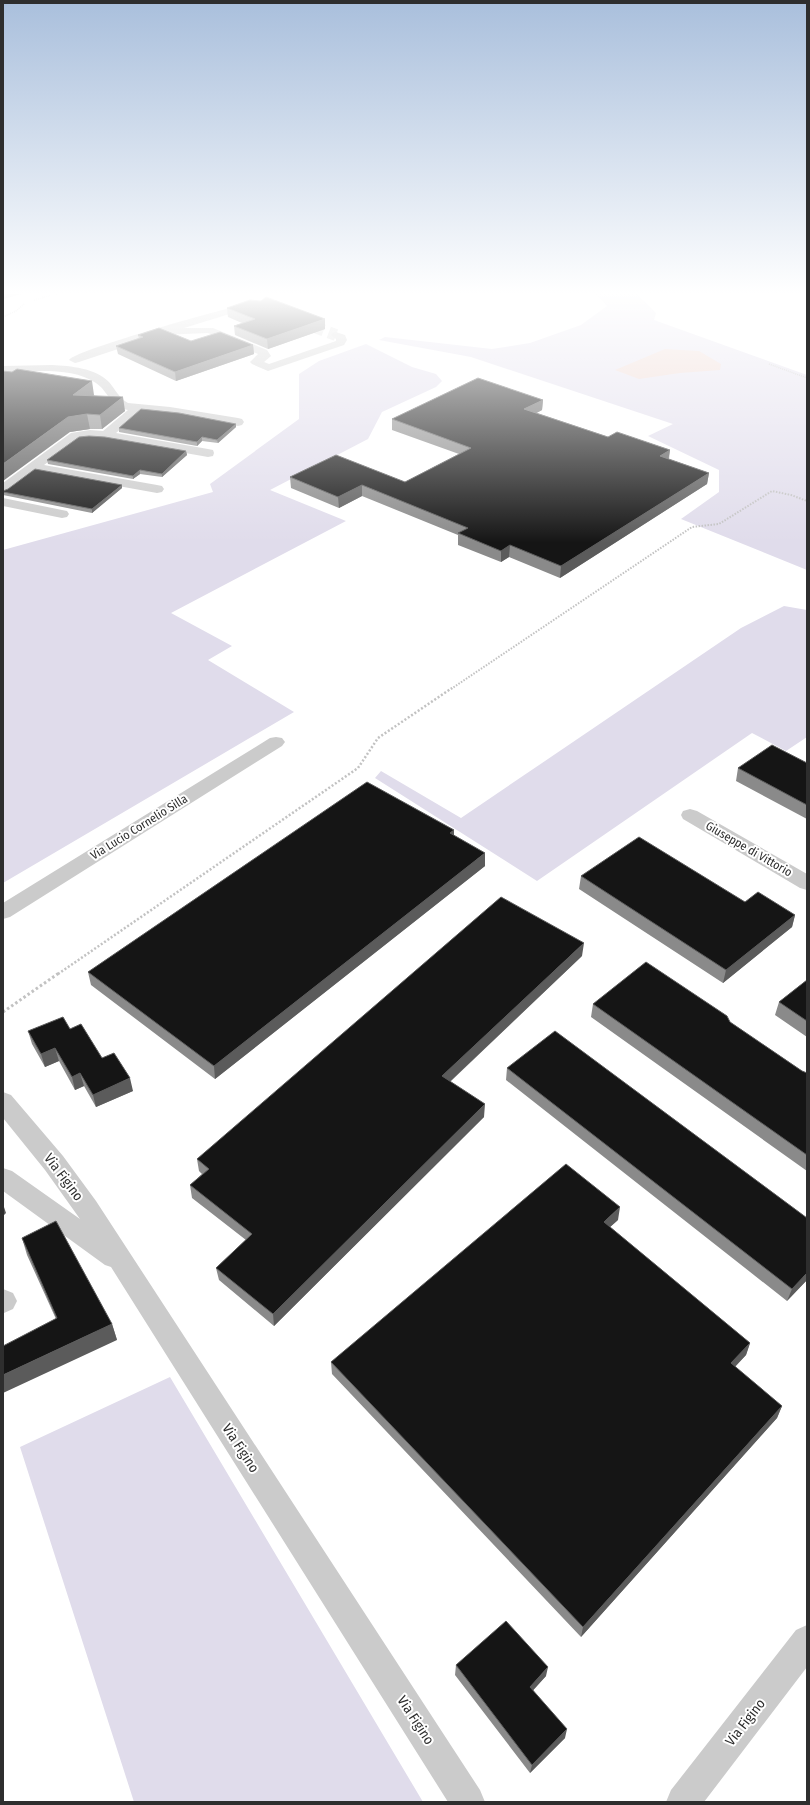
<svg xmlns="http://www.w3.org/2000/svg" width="810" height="1805" font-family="'Fira Sans Condensed',sans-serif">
<rect width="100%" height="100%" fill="#fff"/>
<path fill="#e0dceb" d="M593,291H634L656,313L654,320L807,375V570L681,519L719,492V470L648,436L673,424L471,357L379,340L385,337L492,349L530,343L581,325L607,306Z
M366,344L412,367L436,374L442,381L436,387L382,412L368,439L270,490L346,521L171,613L232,646L208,660L294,712L3,883V550L213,492L210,484L299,419V374L319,361Z
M784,606L807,610V737L786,751L752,733L537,881L375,778L381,771L461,818L741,628Z
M170,1377L423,1802H134L20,1447Z"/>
<path fill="#ead0c9" d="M665,349L699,351L721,364L720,370L680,373L639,379L615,370Z"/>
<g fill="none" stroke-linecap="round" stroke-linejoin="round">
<path stroke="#d5d5d5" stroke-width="12" stroke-dasharray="12 5.5" stroke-linecap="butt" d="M296,320L336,335"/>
<path stroke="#c2c2c2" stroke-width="1.5" stroke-dasharray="1 1" stroke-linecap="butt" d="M34,300L66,291
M3,317L16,311L24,304
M769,364L807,378"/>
<path stroke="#c2c2c2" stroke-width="2" stroke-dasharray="1.5 1.5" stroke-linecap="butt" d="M451,689L692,527L719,524L772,491L791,495L807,501"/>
<path stroke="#c2c2c2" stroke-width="2.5" stroke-dasharray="2 2" stroke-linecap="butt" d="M58,974L358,768L378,738L452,688"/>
<path stroke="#c2c2c2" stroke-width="3" stroke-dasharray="2.5 2.5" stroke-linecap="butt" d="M3,1012L59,973"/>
<path fill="#cbcbcb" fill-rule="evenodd" d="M253,302L258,305L257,307L236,312L184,328H213L267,350L271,356L264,362L269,364L336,341V339L331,335L332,333L336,332L345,335L347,340L344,345L268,371L252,364L250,362L258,354L208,333L160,335L79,362L75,363L69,360C77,349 231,307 253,302Z
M52,365C71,366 95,368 109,382C115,389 119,398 128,403L170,407L238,418L242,419L244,422L242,425L238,426L180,415L141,411L116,433L208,449L213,450L214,453L213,456L208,457L106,439L90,438L79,439L44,465L157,485L162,486L164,489L162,492L157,493L35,471L8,492L3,493V483L71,433L90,430L103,431L128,410C109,406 110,393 96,383C71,366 32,372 3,372V366Z
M3,498L62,510L67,511L69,514L67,517L62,518L3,506Z
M276,737L282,738L285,742L282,746L10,917L3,919V903L270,738Z
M690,809L697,811L807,874V890L800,888L683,819L681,815L683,811Z
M3,1092L11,1095L63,1156L96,1201L480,1790L485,1802H448L111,1267L105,1265L3,1191V1168L12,1171L80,1219L45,1170L3,1118Z
M3,1289L13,1293L17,1301L13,1309L4,1313Z
M807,1625V1667L704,1802H666L671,1790L796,1630Z"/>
<path fill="#959595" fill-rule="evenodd" d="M11,291H28L26,293L3,299V293Z"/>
</g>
<path fill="#8a8a8a" d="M227,308L325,329L268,349L235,335L234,326L242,323L228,317Z
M138,335L191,341L253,345L254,354L176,381L118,354L116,346L139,339Z
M3,371L94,395H93L125,411L102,429H90L70,432Z
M543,400L542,410L536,413L608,437L670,450L669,459L709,473L707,484L560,578L509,557L501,562L458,545V535L362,496L339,508L291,488L290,477L405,482L459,454L392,430V419Z
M236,427L218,443L202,441L197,446L119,432V428Z
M186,451L187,455L162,477L140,474L133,479L48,464L47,460Z
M122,488L92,513L3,495V491Z
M807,763V819L736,781L738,768Z
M454,830V836L485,866L215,1079L91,985L88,972Z
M581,876L745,902L795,915L792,927L723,983L579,889Z
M582,956L450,1082L484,1117L274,1326L219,1280L216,1268L246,1240L192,1198L190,1185L202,1174L199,1171L197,1159Z
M807,980V1037L775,1015L779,1002Z
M593,1004L730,1022L802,1071L807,1073V1171L591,1017Z
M70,1029L133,1091L96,1107L84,1086L75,1090L59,1061L45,1067L32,1044L28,1031Z
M507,1068L807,1280L787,1301L506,1080Z
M618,1220L610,1227L750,1343L746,1355L735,1367L782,1406L777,1418L581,1637L332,1374L331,1362Z
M22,1238L112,1324L117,1340L56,1319L27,1255Z
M456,1665L546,1676L533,1690L565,1738L530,1773L455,1675Z"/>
<path fill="#5b5b5b" d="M325,319V329L268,349L267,339Z
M253,345L254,354L176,381L175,372Z
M92,381L94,395L75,409L73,395Z
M123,397L125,411L102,429L100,415Z
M543,400L542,410L524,420V409Z
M87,414L90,429L70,432L3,481V464L68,417Z
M236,424V427L218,443L217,440Z
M202,437V441L197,446V442Z
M670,450L668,461L660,456Z
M186,451L187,455L162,477V474Z
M140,470V474L133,479V476Z
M709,473L707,484L560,578L561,566Z
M122,485V488L92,513V509Z
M362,485V496L339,508L338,497Z
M510,545L509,557L501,562V551Z
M454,830V843L450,833Z
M485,853V866L215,1079L214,1066Z
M795,915L792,927L723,983L726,970Z
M584,943L582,956L442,1089V1076Z
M55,1048L59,1061L45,1067L41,1054Z
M80,1073L84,1086L75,1090L72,1077Z
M130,1078L133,1091L96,1107L93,1095Z
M485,1104L484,1117L274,1326L273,1314Z
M3,1204L6,1213L3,1216Z
M620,1207L618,1220L601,1235L604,1222Z
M807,1273V1280L787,1301L792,1289Z
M112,1324L117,1340L3,1393V1375Z
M750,1343L746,1355L727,1375L731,1363Z
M782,1406L777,1418L581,1637L583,1627Z
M548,1667L546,1676L528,1696L530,1687Z
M567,1729L565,1738L530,1773L532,1765Z"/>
<path fill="#151515" stroke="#5b5b5b" d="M266,297L325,319L267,339L234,326L255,319L227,308L250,300L261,301Z
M159,328L191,341L220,332L253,345L175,372L116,346L143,337L138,335Z
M17,369L92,381L73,395L123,397L100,415L87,414L68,417L3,464V371L12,372Z
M478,378L543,400L524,409L608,437L617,432L670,450L660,456L709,473L561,566L510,545L501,551L458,533L468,528L362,485L338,497L290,477L336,455L405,482L471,448L392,419Z
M141,409L179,413L236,424L217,440L202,437L197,442L119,428Z
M89,436L105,437L186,451L162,474L140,470L133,476L47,460L79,437Z
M35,469L122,485L92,509L3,492V491L8,489Z
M772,745L807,763V805L738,768Z
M367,782L454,830L450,833L485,853L214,1066L88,972Z
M639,837L745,902L758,892L795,915L726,970L581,876Z
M501,897L584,943L442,1076L485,1104L273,1314L216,1268L252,1234L190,1185L209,1169L197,1159Z
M646,962L727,1016L730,1022L802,1071L807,1073V1155L593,1004Z
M807,980V1021L779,1002Z
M63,1017L70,1029L81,1024L102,1058L114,1053L130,1078L93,1095L80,1073L72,1077L55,1048L41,1054L28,1031Z
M555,1031L807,1218V1273L792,1289L507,1068Z
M566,1164L620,1207L604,1222L750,1343L731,1363L782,1406L583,1627L331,1362Z
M56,1221L112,1324L3,1375V1346L57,1318L22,1238Z
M506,1621L548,1667L530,1687L567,1729L532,1765L456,1665Z"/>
<linearGradient id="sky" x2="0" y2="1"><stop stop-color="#a9bfdc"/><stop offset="0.54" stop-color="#fff"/><stop offset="1" stop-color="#fff" stop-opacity="0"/></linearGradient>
<rect width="810" height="543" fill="url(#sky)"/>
<g text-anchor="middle" stroke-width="4" stroke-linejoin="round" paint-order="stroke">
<g font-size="12" fill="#2e2e2e" stroke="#fff">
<text transform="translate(139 827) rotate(-32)" y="4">Via Lucio Cornelio Silla</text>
<text transform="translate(749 849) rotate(30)" y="4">Giuseppe di Vittorio</text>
</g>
<g font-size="14" fill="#2e2e2e" stroke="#fff">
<text transform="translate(64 1177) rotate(53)" y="5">Via Figino</text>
<text transform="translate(241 1448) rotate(57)" y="5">Via Figino</text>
<text transform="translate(416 1720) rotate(57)" y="5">Via Figino</text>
<text transform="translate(745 1722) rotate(-52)" y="5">Via Figino</text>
</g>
</g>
<rect width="810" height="1805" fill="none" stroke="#2e2e2e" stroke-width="8"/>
</svg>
